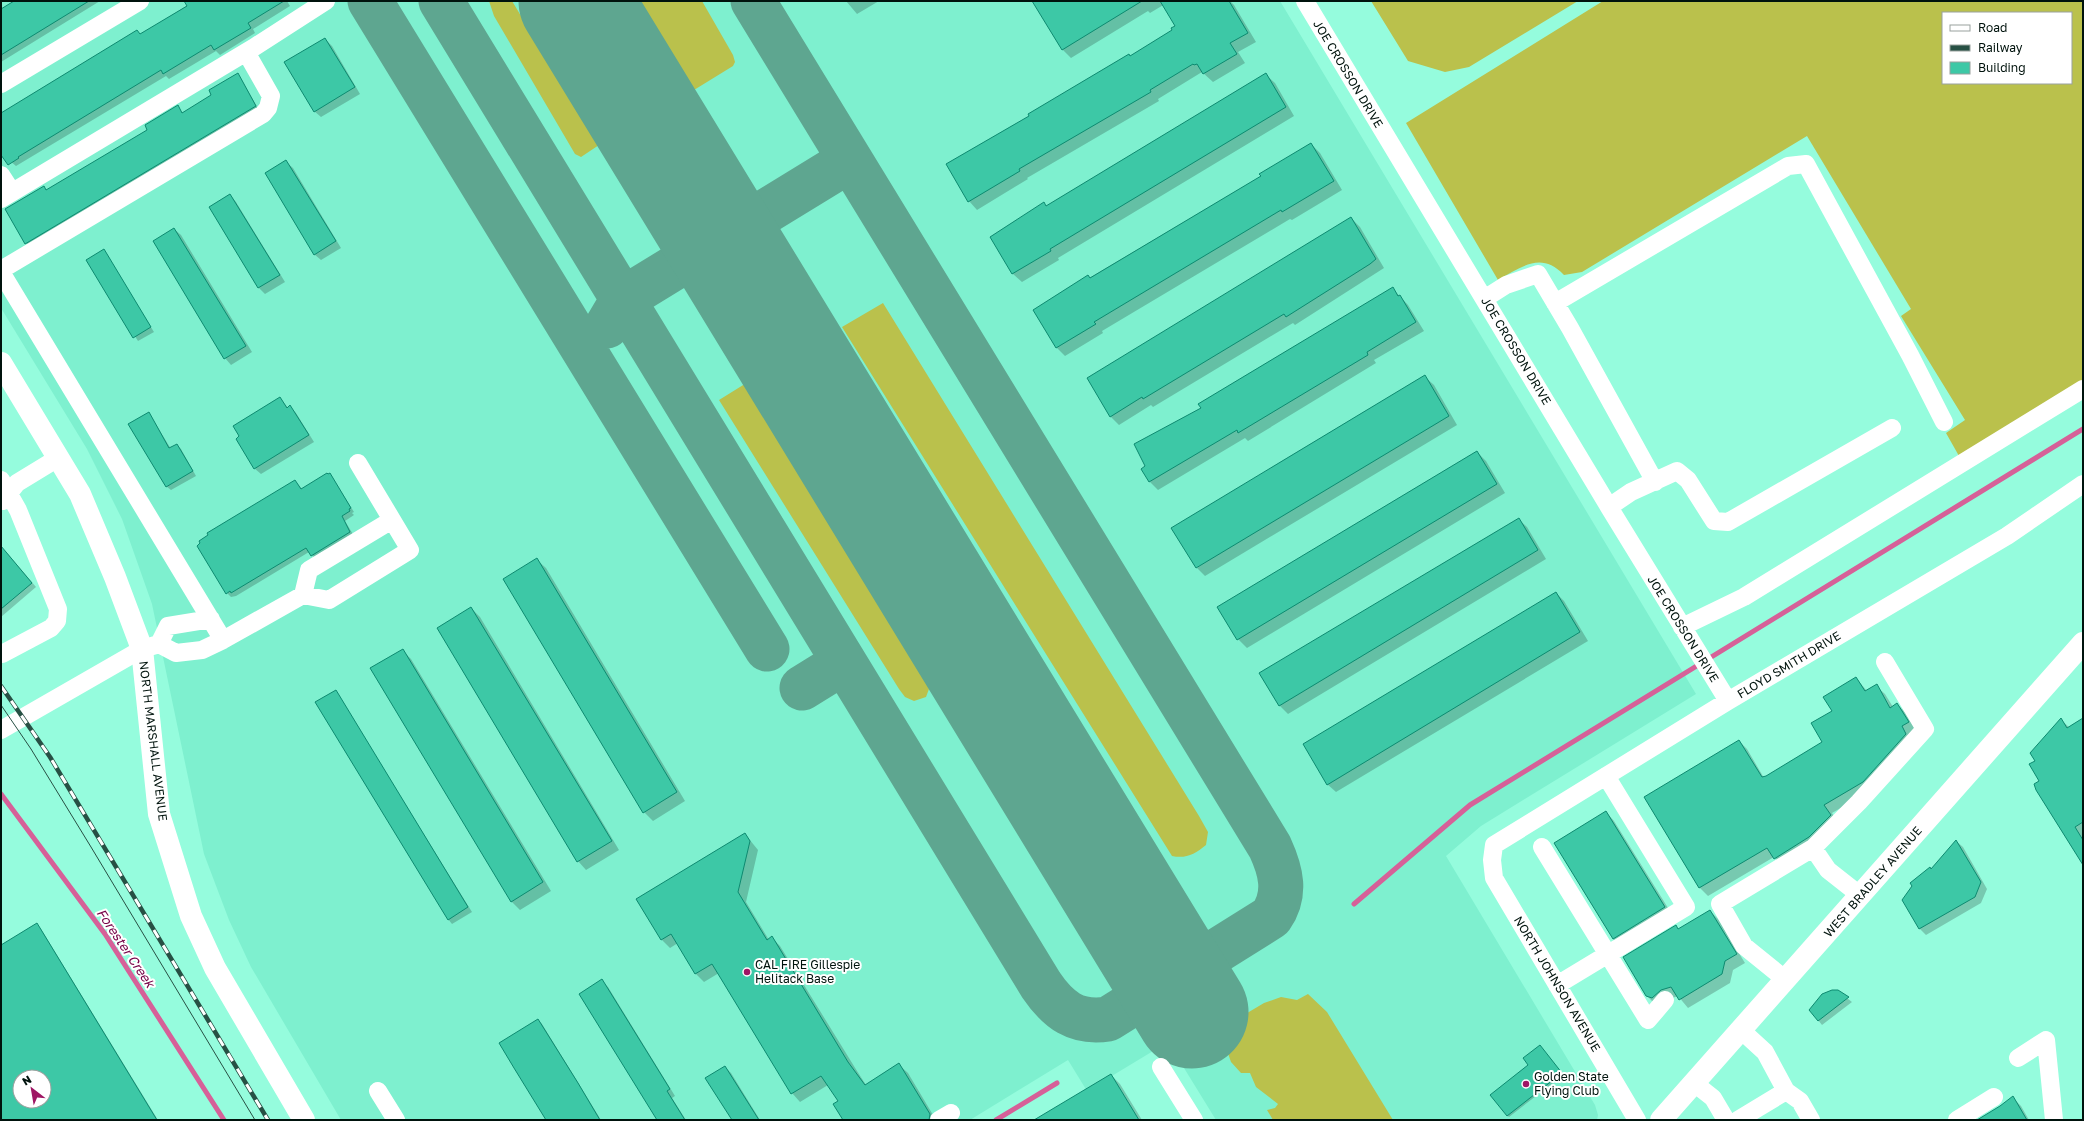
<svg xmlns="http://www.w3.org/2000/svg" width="2084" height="1121" font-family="'Golos Text',sans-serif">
<rect width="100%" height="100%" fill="#95fcdd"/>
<path fill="#7ef0cf" d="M1,1H1280L1696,694L1481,826L1446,856L1595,1105L1598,1115L1597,1120H1216L1168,1042L1087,1091L1068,1060L970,1120H341L251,967L229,920L204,854L152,604L122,519L87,449L1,308Z"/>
<path fill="#bac14c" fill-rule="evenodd" d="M489,1H512L598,143L599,145L581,157L575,154L494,16Z
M638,1H702L733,55L735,62L733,66L694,90L691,88Z
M1371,1H1578L1469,67L1445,72L1408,61Z
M1603,1H2083V382L1959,456L1946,433L1965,420L1901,316L1911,309L1807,136L1582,272L1564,275C1541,251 1522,267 1498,280L1406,123ZM1943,13H2071V83H1943Z
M883,303L1199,816L1208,832L1206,845C1195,854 1186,859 1172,856L842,327Z
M748,382L925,674L929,689L926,697L914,701L905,697L899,689L719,400Z
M1308,994L1327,1012L1393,1120H1273L1267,1110L1275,1108L1278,1104L1256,1087L1250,1073H1241L1231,1062L1223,1039L1217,1031L1264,1003L1281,997L1297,1000Z"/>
<path fill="#0003" fill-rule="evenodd" d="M16,1H100L1,62V10Z
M194,1H287L290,6L253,29L255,33L220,55L216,51L169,79L166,76L16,166L10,161L1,145V114L141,35Z
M846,1H879L857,14Z
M1033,1H1170L1150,13L1148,11L1071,58L1062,49Z
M1194,1H1230L1234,5L1256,42L1238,52L1245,63L1213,82L1202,72L1158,99L1159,101L1027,178L1028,179L977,210L969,201L1130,57L1174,30Z
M325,39L332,46L360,94L321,117L314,111Z
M238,74L259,110L30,247L26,243L44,187L47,190L149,130L178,107L183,113L213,96Z
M1266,75L1275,83L1294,116L1058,258L1059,260L1022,282L1013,274L991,237L1047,207Z
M1311,144L1320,153L1342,190L1292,220L1290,219L1102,331L1103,333L1065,356L1057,348L1035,310L1262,176Z
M286,162L293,168L341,248L321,260L314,254Z
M230,195L236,202L285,282L265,294L259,288L210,207Z
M1351,218L1360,227L1384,268L1295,325L1293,323L1153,407L1151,405L1119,425L1110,416Z
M174,229L181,235L252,352L231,365L225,358Z
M103,251L154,332L138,341L87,261Z
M1392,288L1408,305L1424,331L1374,360L1376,363L1248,441L1245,438L1158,490L1150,482L1202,408Z
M1425,377L1434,385L1457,425L1205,576L1197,568Z
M280,398L288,408L290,407L296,413L314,442L261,474L254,468Z
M149,413L171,449L177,445L181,449L196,476L171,490L166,486Z
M1477,452L1486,461L1505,493L1247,648L1238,639Z
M330,474L354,512L352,513L354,515L345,521L354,536L316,559L309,552L236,596L231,597L227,593L295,481L302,489Z
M1518,519L1527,527L1546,559L1288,714L1280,706L1260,674Z
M1,546L36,587L1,617Z
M537,560L546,568L685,801L653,821L644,812Z
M1556,593L1564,601L1588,641L1336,792L1327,784Z
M471,608L480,617L619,850L586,870L578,861Z
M402,650L411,659L551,891L520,910L511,901Z
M1856,678L1867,691L1876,686L1885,694L1893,707L1897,704L1906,713L1916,731L1872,790L1832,813L1838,824L1783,867L1774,857L1708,896L1700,888L1645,797L1739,741L1747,749L1764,778L1823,743L1833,712Z
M335,691L472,912L452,924L448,919Z
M2083,719V863L2041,781L2036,761L2061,720L2069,727Z
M1606,812L1614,821L1673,916L1622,947L1613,939Z
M745,834L758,850L746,902L769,940L772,938L780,946L857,1071L866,1085L899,1065L908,1073L936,1120H845L839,1102L828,1085L800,1102L792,1093L719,973L704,982L696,974L678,943L670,948L662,940Z
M1956,841L1963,847L1987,889L1981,903L1926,935L1920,929L1903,900L1913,887L1931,870Z
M1710,911L1718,919L1745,963L1733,970L1730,983L1688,1008L1678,996L1655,1004L1647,996L1676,927L1679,930Z
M36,924L41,929L158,1120H1V946ZM20,1077H44V1101H20Z
M601,981L608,987L675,1096L672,1098L686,1120H658Z
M1838,991L1852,1002L1822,1025L1810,1010L1827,992Z
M538,1020L542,1024L601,1120H548Z
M1541,1048L1563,1075L1509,1117L1507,1115Z
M725,1067L731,1073L760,1120H733Z
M1111,1075L1120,1084L1142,1120H1037Z
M2013,1098L2021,1106L2029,1120H1978Z"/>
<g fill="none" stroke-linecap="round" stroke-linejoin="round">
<path stroke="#d66098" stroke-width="5" d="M1,794L105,934L224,1120
M1354,904L1470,805L2083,429
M996,1120L1057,1083"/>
<path stroke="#5ea690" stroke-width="45" d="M370,1L767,649
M441,1L1041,985C1058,1010 1076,1024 1108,1019L1271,917C1287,894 1281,871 1270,847L753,1
M607,326L623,299L850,160
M802,688L844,662"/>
<path stroke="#5ea690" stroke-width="113" d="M575,1L1192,1012"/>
</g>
<path fill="#3dc8a6" stroke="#0d8a70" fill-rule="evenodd" d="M14,1H89L1,55V9Z
M184,1H284L248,23L251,28L214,50L211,45L163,74L161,70L18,157L19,158L8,165L1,155V113L137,30L140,34L187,6Z
M1032,1H1142L1062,50Z
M1160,1H1229L1248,33L1230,43L1237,54L1203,74L1197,64L1194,65L1193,64L1150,90L1151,92L1019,169L1020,171L968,202L946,164L1029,116L1028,114L1129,54L1130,56L1172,30L1171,28L1175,26Z
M325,38L355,87L314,112L284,62Z
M238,73L256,106L25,244L5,209L44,186L46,190L147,130L145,125L178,105L182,113L211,95L209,90Z
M1266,73L1286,107L1050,249L1051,251L1012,274L990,237L1044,202L1046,206Z
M1311,143L1334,181L1282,212L1281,210L1094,322L1096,324L1056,348L1033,310L1088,275L1090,278L1261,176L1259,174Z
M286,160L336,241L314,255L265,173Z
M230,194L280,275L258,288L209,207Z
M1351,217L1376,259L1370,264L1286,317L1284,314L1143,399L1142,397L1110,417L1087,378Z
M174,228L246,346L224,359L153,241Z
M104,249L151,327L133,338L86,260Z
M1393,287L1398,296L1400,295L1416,322L1367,352L1368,355L1238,433L1237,430L1149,482L1141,469L1145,466L1134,444L1201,408L1198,404Z
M1425,375L1449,416L1196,568L1171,528Z
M280,397L287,408L290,405L309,435L254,469L236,439L239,436L233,426Z
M149,412L169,448L177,444L193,471L166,487L128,424Z
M1477,451L1497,484L1237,640L1217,607Z
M327,473L328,474L330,473L351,508L349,509L350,511L342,516L350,532L311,556L306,548L231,593L230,591L226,594L197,546L200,543L199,541L208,535L207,533L295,480L301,489Z
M1519,518L1538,550L1279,706L1259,673Z
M1,546L32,583L1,609Z
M537,558L677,792L643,813L503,579Z
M1556,592L1580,632L1327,785L1303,744Z
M471,607L612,841L577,862L437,628Z
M403,649L543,882L511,902L370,668Z
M1856,677L1865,691L1877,684L1890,708L1897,703L1909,722L1902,726L1906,734L1863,782L1824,805L1831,815L1809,837L1774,859L1767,848L1699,888L1644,797L1739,740L1762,777L1766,776L1822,742L1811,723L1832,711L1823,697Z
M336,690L468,907L448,920L315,702Z
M2061,718L2067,728L2083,718V822L2075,827L2083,840V865L2036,790L2034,784L2039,781L2029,764L2035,761L2030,753Z
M1606,811L1665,907L1613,939L1554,843Z
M745,833L750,841L738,892L767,940L772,936L848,1062L865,1085L899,1063L930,1114L929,1120H843L833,1104L838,1101L821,1076L791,1094L712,964L695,974L671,934L661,940L636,899Z
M1956,840L1981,882L1975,897L1919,929L1902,900L1912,886L1910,883L1930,867L1931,869Z
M1710,910L1737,954L1725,961L1722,974L1679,1000L1671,987L1661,990L1652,998L1646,996L1623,957L1676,925L1678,929Z
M37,923L157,1120H1V945ZM20,1077H44V1101H20Z
M602,979L670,1089L667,1091L685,1120H657L579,994Z
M1832,990H1838L1849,997L1818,1021L1809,1010L1822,994Z
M538,1019L578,1083L600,1120H546L514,1068L499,1043Z
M1540,1045L1562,1073L1507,1116L1490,1095L1528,1065L1523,1058Z
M725,1066L759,1120H732L705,1078Z
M1111,1074L1139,1120H1034Z
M2013,1096L2027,1120H1977L2000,1106Z"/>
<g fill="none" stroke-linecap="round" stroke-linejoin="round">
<path stroke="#fff" stroke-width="18" d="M1305,1L1609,507L1728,701
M1,84L140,1
M1,175L12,192
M1,199L253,48L326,1
M1,270L263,114L268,108L271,96L246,52
M1,272L223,640L303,595L329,600L410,550L358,463
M1484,299L1506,285L1538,274L1570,328L1655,482
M1555,303L1788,166L1806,164L1910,355L1944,422
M1,480L18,510L58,609L57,621L51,628L2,654
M3,501L17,483L58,458
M1609,507L1631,492L1677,471L1688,480L1714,521L1728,522L1892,428
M303,595L309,570L392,520
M1682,627L1744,597L2083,389
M159,644L168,626L211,619
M1,730L142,649L159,644L176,653L202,650L223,640
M1542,847L1648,1020L1665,1000
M1813,848L1859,802L1925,729L1885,662
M1786,980L1744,946L1720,904L1813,848L1828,870L1861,896
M1557,985L1686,907L1606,776
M2018,1058L2046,1040L2054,1120
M1161,1067L1194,1120
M1694,1083L1713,1098L1726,1120
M378,1091L396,1120
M1786,1091L1800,1101L1811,1120
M939,1120L951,1113
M1637,1120L1494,878L1492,860L1494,845L1728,701L2007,536L2083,484
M1738,1120L1786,1091L1765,1052L1741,1030
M1957,1120L1994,1097"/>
<path stroke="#fff" stroke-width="22" d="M1,363L80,494L115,577L142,649L159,814L191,916L215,968L304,1120
M1661,1120L2083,643"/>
<path stroke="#275044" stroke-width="1" d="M1,705L31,749L91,847L255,1120"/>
<defs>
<path id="rail" d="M1,686L50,757L268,1120"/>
</defs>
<use href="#rail" stroke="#275044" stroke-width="4.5"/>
<use href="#rail" stroke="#fff" stroke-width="3" stroke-dasharray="9" stroke-linecap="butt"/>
</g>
<g fill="#9f1664" stroke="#fff" stroke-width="1.5">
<circle cx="747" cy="972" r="4"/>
<circle cx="1526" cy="1084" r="4"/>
</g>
<g text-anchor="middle" stroke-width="4" stroke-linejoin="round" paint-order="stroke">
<g font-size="12" fill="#00130d" stroke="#fff">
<text transform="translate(1348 74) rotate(59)" y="4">JOE CROSSON DRIVE</text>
<text transform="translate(1516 351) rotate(59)" y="4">JOE CROSSON DRIVE</text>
<text transform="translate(1683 629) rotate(58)" y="4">JOE CROSSON DRIVE</text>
<text transform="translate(1789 665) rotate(-31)" y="4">FLOYD SMITH DRIVE</text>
<text transform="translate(153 741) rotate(83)" y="4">NORTH MARSHALL AVENUE</text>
<text transform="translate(1873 882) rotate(-49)" y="4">WEST BRADLEY AVENUE</text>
<text transform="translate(1557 984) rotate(59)" y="4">NORTH JOHNSON AVENUE</text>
</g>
<g font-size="12" fill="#00130d" stroke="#fff" text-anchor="start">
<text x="755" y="969">CAL FIRE Gillespie<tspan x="755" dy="14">Helitack Base</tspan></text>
<text x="1534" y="1081">Golden State<tspan x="1534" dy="14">Flying Club</tspan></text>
</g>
<g font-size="13" font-style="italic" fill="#760247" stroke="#fff">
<text transform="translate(126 948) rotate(56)" y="5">Forester Creek</text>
</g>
</g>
<rect width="2084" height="1121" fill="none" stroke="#00130d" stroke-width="4"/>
<rect x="1942" y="12" width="130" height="72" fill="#ffffff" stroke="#99a19e"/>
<rect x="1950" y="25" width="20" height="6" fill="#ffffff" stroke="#99a19e"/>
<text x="1978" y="32" font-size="12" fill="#00130d">Road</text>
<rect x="1950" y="45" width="20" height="6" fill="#275044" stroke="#99a19e"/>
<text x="1978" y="52" font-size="12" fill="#00130d">Railway</text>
<rect x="1950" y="62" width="20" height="12" fill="#3dc8a6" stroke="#99a19e"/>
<text x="1978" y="72" font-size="12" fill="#00130d">Building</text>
<g transform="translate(32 1089) rotate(329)"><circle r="19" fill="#ffffff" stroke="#99a19e"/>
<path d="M0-3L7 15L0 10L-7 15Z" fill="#9f1664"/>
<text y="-6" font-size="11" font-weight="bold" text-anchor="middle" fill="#00130d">N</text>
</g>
</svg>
